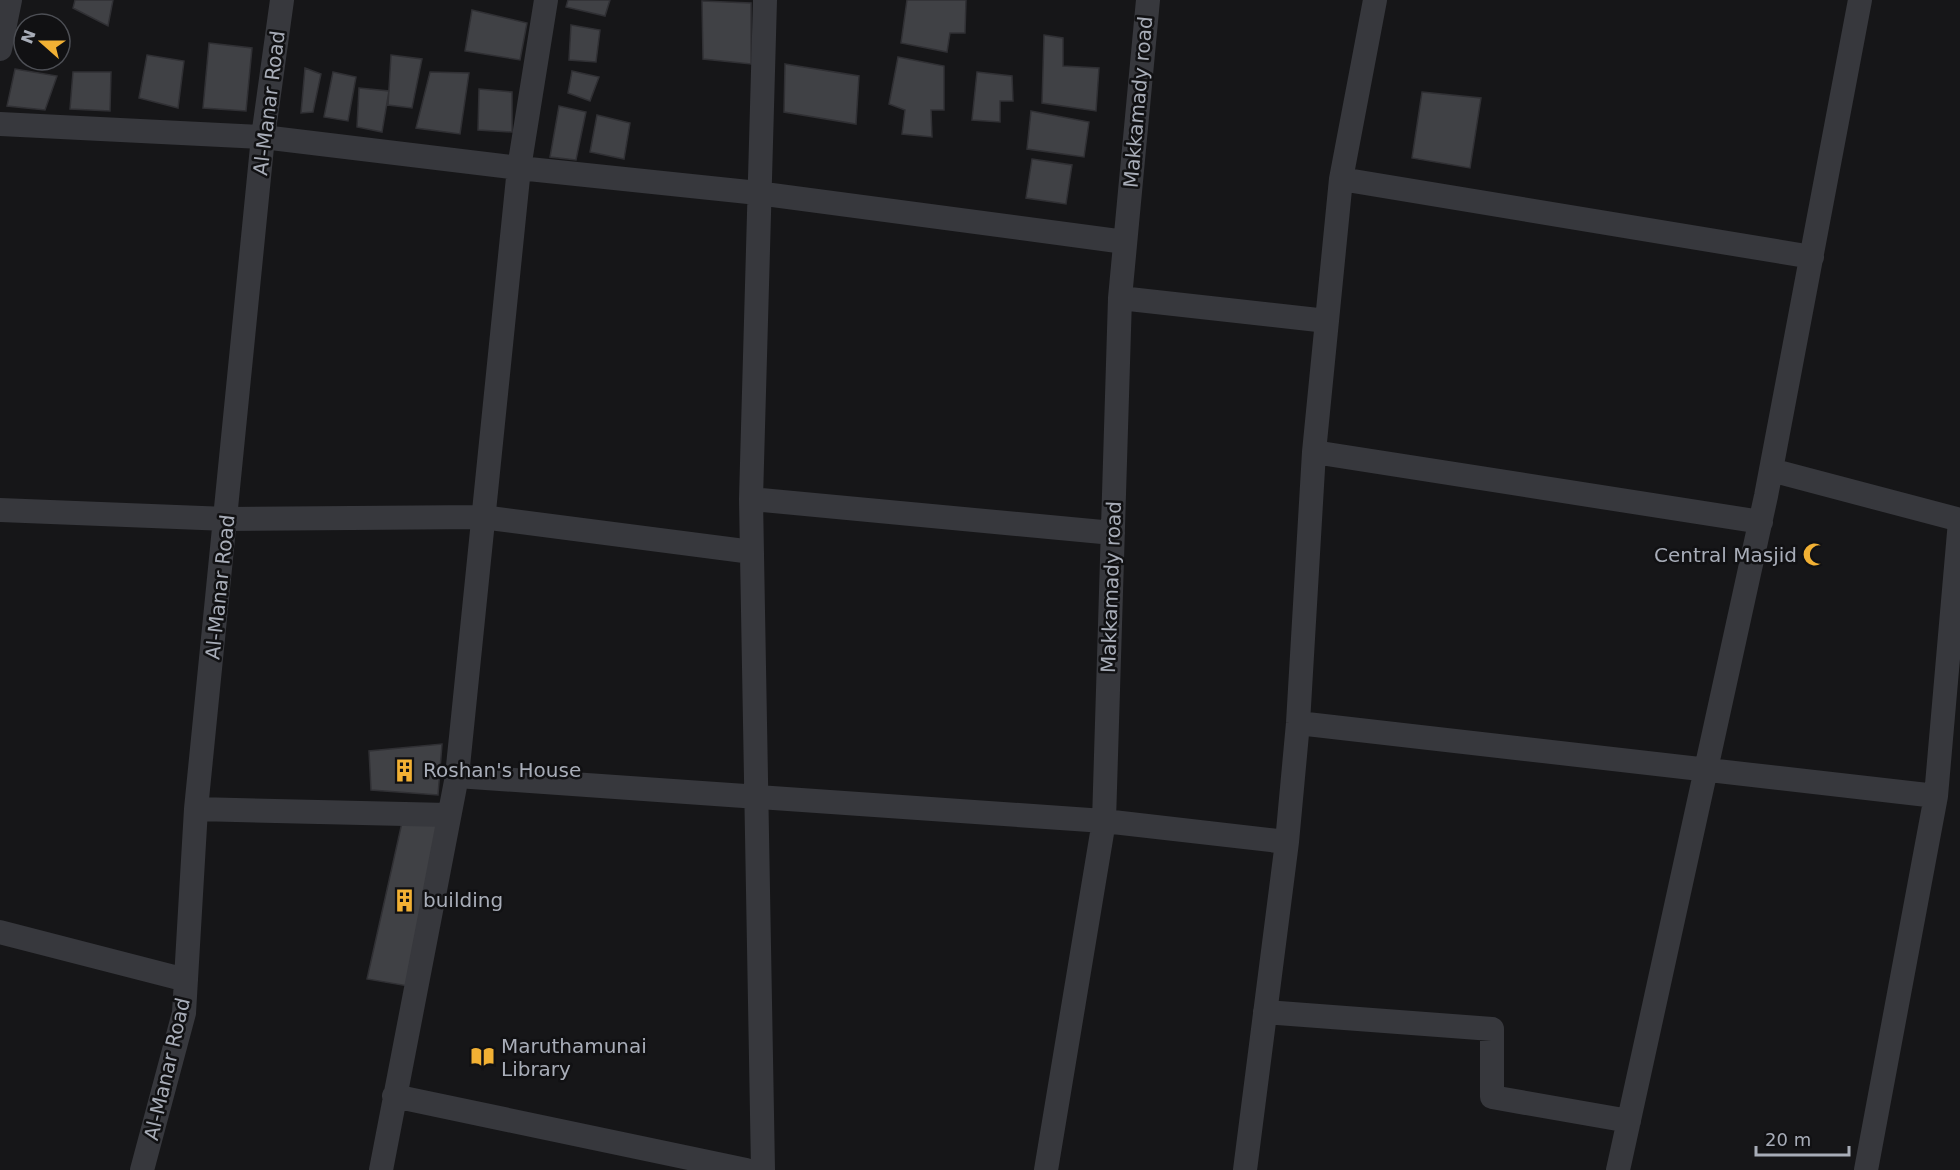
<svg xmlns="http://www.w3.org/2000/svg" width="1960" height="1170" font-family="'DejaVu Sans',sans-serif">
<rect width="100%" height="100%" fill="#161618"/>
<path fill="#404145" stroke="#303034" stroke-width="1.5" d="M75,0H113L108,26L73,8Z
M568,0H610L605,16L566,7Z
M907,0H966L965,33H950L947,52L901,43Z
M702,1L751,3V64L703,59Z
M472,10L527,23L520,60L465,51Z
M571,25L600,30L596,62L569,60Z
M1044,35L1063,38V66L1099,68L1096,111L1042,103Z
M209,43L252,48L246,111L203,108Z
M147,55L184,61L178,108L139,98Z
M391,55L422,59L412,108L388,105Z
M898,57L944,66V110H931L932,137L902,134L905,110L889,104Z
M785,64L859,76L856,124L784,112Z
M305,68L321,74L313,112L301,113Z
M15,69L57,76L45,110L7,106Z
M572,71L599,77L590,101L568,93Z
M73,72H111L110,111L70,109Z
M333,72L356,77L348,121L324,117Z
M430,72L469,73L460,134L416,128Z
M977,72L1012,76L1013,101H1000V122L972,120Z
M359,88L389,91L382,132L357,127Z
M479,89L512,92V132L478,130Z
M1422,92L1481,98L1470,168L1412,158Z
M559,106L586,112L576,160L550,157Z
M1031,111L1089,122L1084,157L1027,149Z
M597,115L630,123L624,159L590,152Z
M1032,159L1072,165L1066,204L1026,198Z
M442,744L438,795L371,790L369,751Z
M403,818L443,821L408,986L367,979Z"/>
<g fill="none" stroke-linecap="round" stroke-linejoin="round">
<path stroke="#37383d" stroke-width="24" d="M0,49L10,0
M0,124L263,137L519,168L758,193L1125,242
M1341,179L1812,257
M1120,298L1327,321
M1314,452L1761,522
M1771,470L1960,520
M751,499L1113,533
M0,510L227,519L482,517L752,552
M1298,723L1936,796
M457,776L1104,821L1287,842
M196,809L448,815
M0,932L186,980
M1265,1012L1492,1029V1097L1629,1121
M394,1096L746,1170
M142,1170L184,1013L196,809L263,137L282,0
M381,1170L457,776L519,168L546,0
M763,1170L751,499L765,0
M1046,1170L1104,821L1120,298L1148,0
M1245,1170L1287,842L1298,723L1314,452L1341,179L1375,0
M1618,1170L1766,496L1860,0
M1866,1170L1936,796L1960,521"/>
</g>
<defs>
<symbol id="mosque-bare" viewBox="-9 -9 18 18"><path d="M3.5-4.9A6 6 0 1 0 3.5 4.9A5 5 0 1 1 3.5-4.9Z" fill="#f2b134" stroke="#111113" stroke-width="2.5" paint-order="stroke"/></symbol>
<symbol id="building-bare" viewBox="-9 -9 18 18"><path d="M-4-6H4V6H1V3H-1V6H-4ZM-2.5-4.3h1.7v1.8h-1.7ZM.8-4.3h1.7v1.8H.8ZM-2.5-1h1.7V.8h-1.7ZM.8-1h1.7V.8H.8Z" fill="#f2b134" stroke="#111113" stroke-width="2.5" paint-order="stroke"/></symbol>
<symbol id="library-bare" viewBox="-9 -9 18 18"><path d="M-6-4Q-3-5.5-.7-3.5V5Q-3 3-6 4ZM6-4Q3-5.5 .7-3.5V5Q3 3 6 4Z" fill="#f2b134" stroke="#111113" stroke-width="2.5" paint-order="stroke"/></symbol>
</defs>
<g fill-rule="evenodd">
<use href="#mosque-bare" x="1798" y="538" width="33" height="33"/>
<use href="#building-bare" x="388" y="754" width="33" height="33"/>
<use href="#building-bare" x="388" y="884" width="33" height="33"/>
<use href="#library-bare" x="466" y="1040" width="33" height="33"/>
</g>
<g text-anchor="middle" stroke-width="5" stroke-linejoin="round" paint-order="stroke">
<g font-size="20" fill="#a8adb8" stroke="#111113">
<text transform="translate(1138 102) rotate(-85)" y="7">Makkamady road</text>
<text transform="translate(269 103) rotate(-83)" y="7">Al-Manar Road</text>
<text transform="translate(220 587) rotate(-84)" y="7">Al-Manar Road</text>
<text transform="translate(1111 587) rotate(-88)" y="7">Makkamady road</text>
<text transform="translate(167 1069) rotate(-77)" y="7">Al-Manar Road</text>
</g>
<g font-size="20" fill="#a8adb8" stroke="#111113" text-anchor="start">
<text x="1797" y="562" text-anchor="end">Central Masjid</text>
<text x="423" y="777">Roshan's House</text>
<text x="423" y="907">building</text>
<text x="501" y="1053">Maruthamunai<tspan x="501" dy="23">Library</tspan></text>
</g>
</g>
<g transform="translate(42 42) rotate(291)"><circle r="28" fill="#111113" stroke="#4d4f55" stroke-width="1.5"/>
<path d="M0-4.5L10 22L0 15L-10 22Z" fill="#f2b134"/>
<text y="-9" font-size="16" font-weight="bold" text-anchor="middle" fill="#a8adb8">N</text>
</g>
<path d="M1756 1146v9h93v-9" fill="none" stroke="#a8adb8" stroke-width="3"/>
<text x="1765" y="1146" font-size="18" fill="#a8adb8" stroke="#111113" stroke-width="4.5" paint-order="stroke">20 m</text>
</svg>
